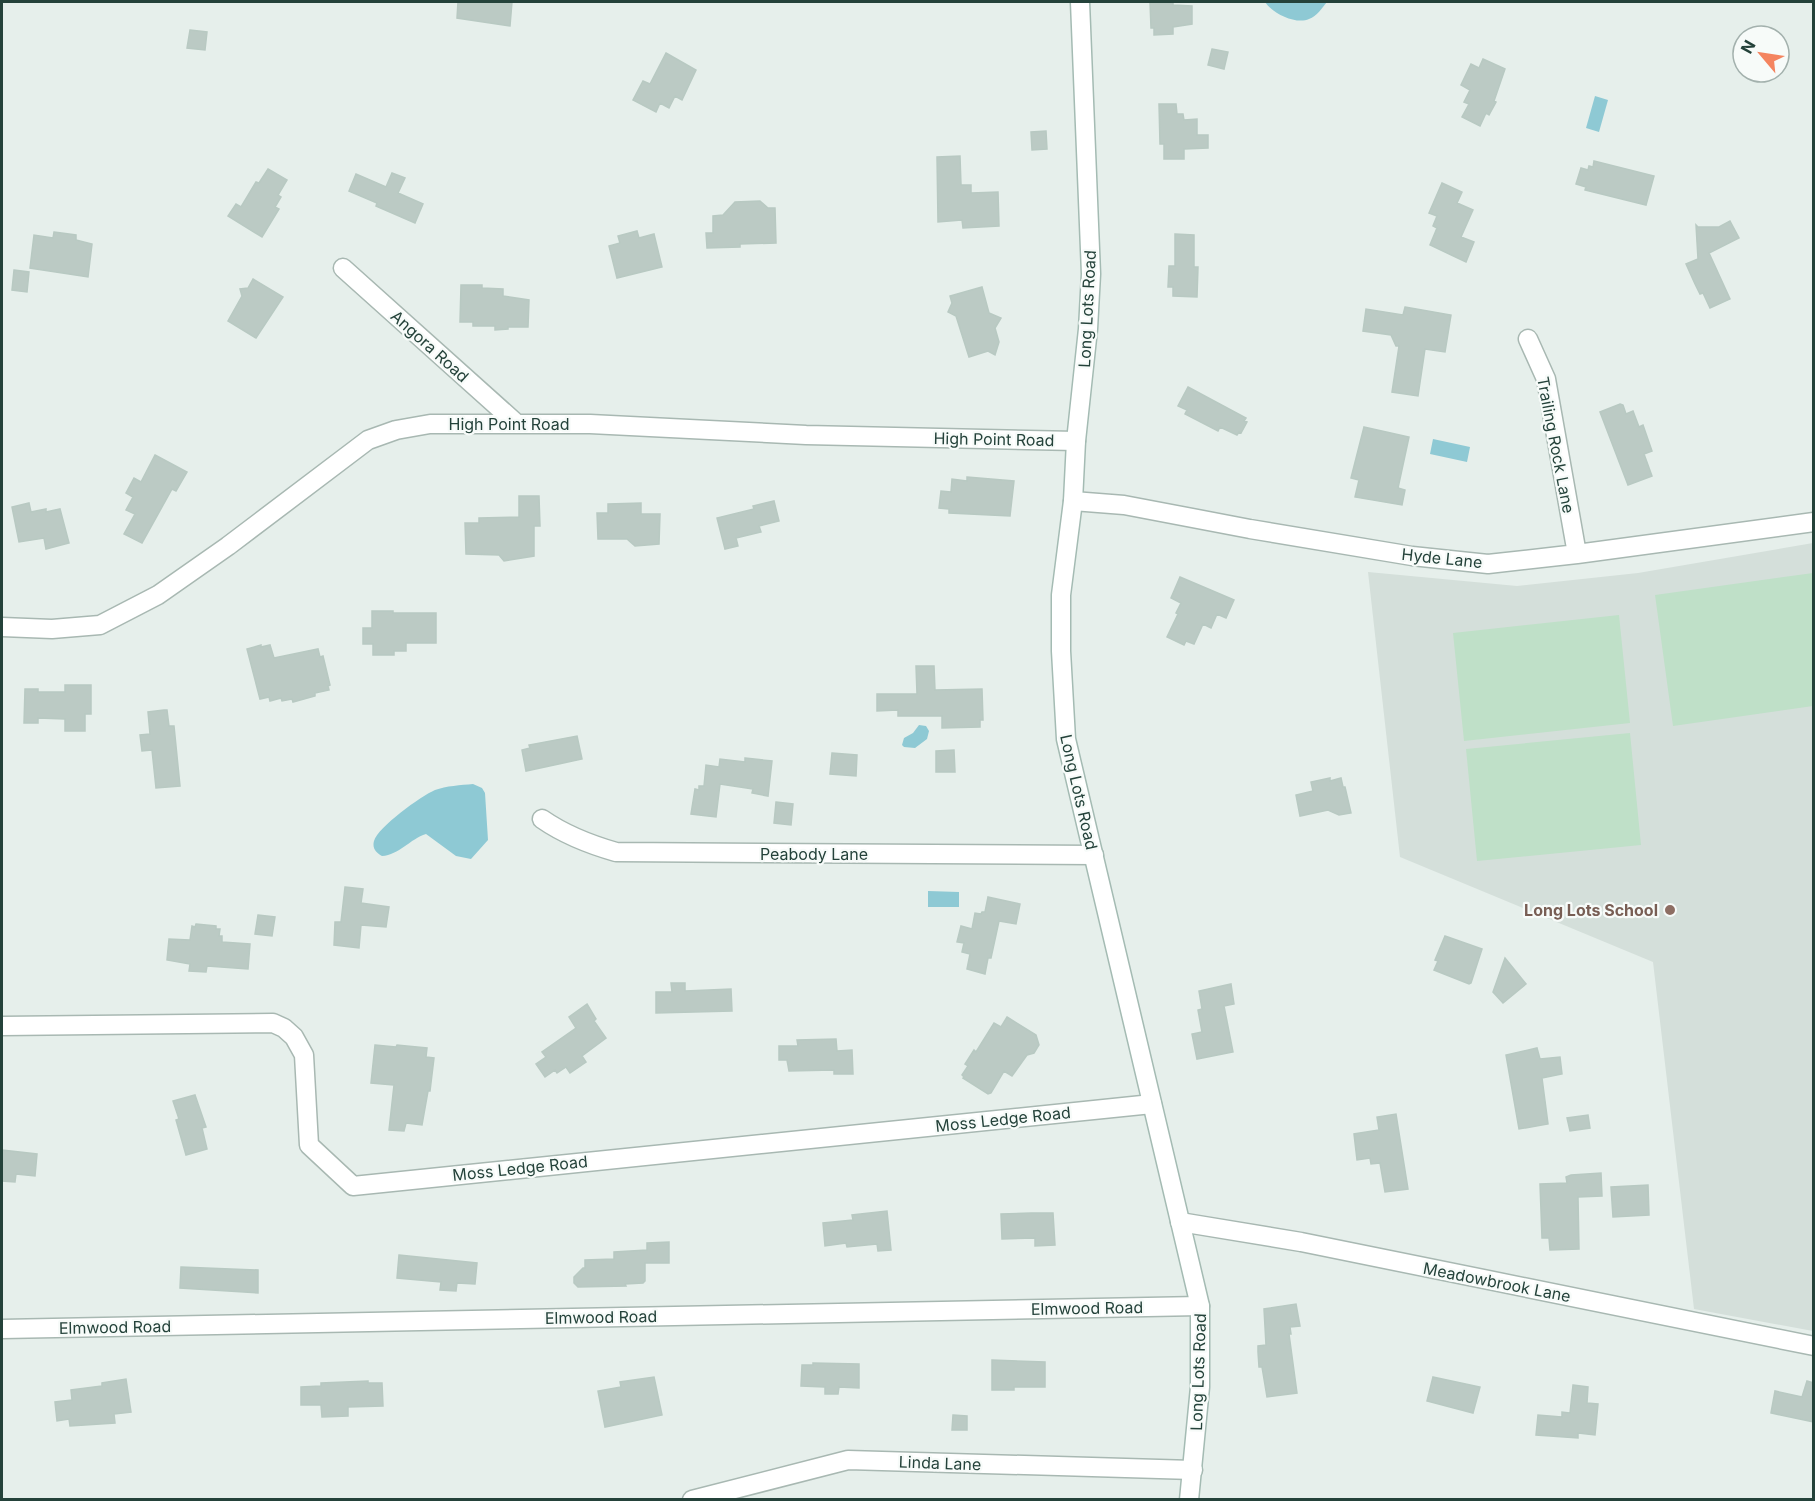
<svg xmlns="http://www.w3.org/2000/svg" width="1815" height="1501" font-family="Inter,sans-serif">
<rect width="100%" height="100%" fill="#e6efeb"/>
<path fill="#d4dfda" d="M1813,543V1331L1694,1309L1653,962L1400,857L1368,572L1517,586L1638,573Z"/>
<path fill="#bfe0c8" d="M1813,573V706L1673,726L1655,595Z
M1619,615L1630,723L1464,741L1453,633Z
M1630,733L1641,845L1477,861L1466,749Z"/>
<path fill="#8ec9d4" d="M1265,2H1327C1322,8 1317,16 1309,19C1296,25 1272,13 1265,2Z
M1595,96L1608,100L1599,132L1586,128Z
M1433,439L1470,447L1467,462L1430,454Z
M919,725L926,726L929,731L927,739L915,748L904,747L902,745L904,738L913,733Z
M473,784L482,788L485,793L488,840L471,859L456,856L426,834C410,839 399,855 382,856C376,853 372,848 374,841C378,827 421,796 435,790C446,786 461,785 473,784Z
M928,891L959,892V907H928Z"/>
<path fill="#bbcac4" stroke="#b8c9c2" stroke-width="1.5" d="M458,2H512L510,26L457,18Z
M1150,2H1173V5L1192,6V24L1173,27V34L1154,35V28H1151Z
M190,30L207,32L205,50L187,48Z
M1212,49L1228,52L1224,69L1208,65Z
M666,53L696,70L682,100L675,96L669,108L660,103L656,112L633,100L643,81L650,84Z
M1483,59L1505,69L1494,101L1496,102L1489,115L1486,113L1480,126L1462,117L1469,104L1464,102L1470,90L1461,85L1471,64L1479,68Z
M1159,104H1176L1177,114H1183L1184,120L1197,119V135H1208V148L1184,149V159H1164V144H1160Z
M1046,131L1047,149L1032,150L1031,132Z
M960,156L961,185H971V193L998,192L999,226L963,228L962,220L938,222L937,157Z
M1594,161L1654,176L1646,205L1585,190L1586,187L1576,184L1581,168L1588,170L1589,166L1593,167Z
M268,169L287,180L278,195L281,197L275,207L279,209L262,237L228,216L236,204L241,207L256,182L259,183Z
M392,173L405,178L398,193L423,204L415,223L376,206L377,203L349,191L356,174L386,187Z
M1442,183L1462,192L1457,203L1473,210L1461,237L1474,242L1466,262L1430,245L1437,228L1433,226L1437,216L1429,213Z
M760,201L768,208H775L776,243L740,244V247L707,248L706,233H713V216L723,215L735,202Z
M1730,221L1739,238L1709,253L1730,299L1710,308L1703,293L1700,294L1695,284L1686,264L1698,259L1696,225L1698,227H1719Z
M637,231L639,238L654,234L662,267L617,278L609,246L620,243L618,236Z
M54,232L76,235V240L92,244L88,277L30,268L34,235L53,238Z
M1175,234L1194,235V267H1198L1197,297L1173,296V287H1168L1169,266H1175Z
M14,270L29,272L27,292L12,290Z
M253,279L283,297L256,338L228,321L242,296L240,289L248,288Z
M461,285H482V288L503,289V296L529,300L528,327H508V329L495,330V326H473V322H460Z
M982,287L989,313L1001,318L995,328L999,342L995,355L988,351L969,357L956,316L948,312L952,303L950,296Z
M1405,307L1451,315L1445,352L1425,349L1418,396L1392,392L1399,346H1396L1391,335L1363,331L1366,309L1403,315Z
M1188,387L1246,418L1244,421L1247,422L1241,433L1239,432L1237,435L1220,427L1218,431L1185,414L1187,410L1178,406Z
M1620,404L1623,405L1626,414L1633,411L1639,427L1643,425L1652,451L1644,454L1652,476L1628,485L1600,412Z
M1364,427L1409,437L1398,488L1405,490L1402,505L1355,497L1359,480L1351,478Z
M155,455L187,472L176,491L172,489L142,543L124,534L135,514L126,510L133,497L126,493L134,478L141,482Z
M967,477L1014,481L1010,516L949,513V509L939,508L941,491L951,492L952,479L967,481Z
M519,496H539L540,526H534V556L504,561L499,555L466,554L465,523H479V518L519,517Z
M774,501L779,521L759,526L761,532L736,538L738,546L725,549L717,518L754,509L753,506Z
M29,503L31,512L46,509V512L60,509L69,543L46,549L44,538L19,542L12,507Z
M641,503V514H660L659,544L635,546L627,539H598L597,513H608V504Z
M1180,577L1234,600L1226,618L1217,614L1211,628L1203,624L1194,644L1186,641L1184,645L1167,637L1178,614L1176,613L1181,603L1171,598Z
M372,611H393V613H436V643H406V651H394V655H373V644H363V628H372Z
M261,645V647L270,645L274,658L318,649L320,657L323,656L330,685L328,686L329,690L315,693V696L293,702L292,699L282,701L281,698L270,701L269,697L260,699L247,649Z
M916,666H934L935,690L982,689L983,720H980V727L942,728V716H898V710L877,711V694H917Z
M65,685H91V714H85V731H65V719L38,718V723H24L25,689H38V692H65Z
M164,710H167L169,726H174L180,786L156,788L152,750L142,751L140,735L150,734L148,712Z
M577,736L582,759L526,771L522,750L530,748L529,745Z
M954,750L955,772H936V751Z
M832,753L857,755L856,776L830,774Z
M745,758L772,761L768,796L752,793L753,789L720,784L716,817L691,814L695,789L699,790V786H704L706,765L719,767L720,759L745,762Z
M1330,778V781L1341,778L1343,787H1345L1351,813L1339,815L1328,810L1300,816L1296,795L1313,791L1311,782Z
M776,802L793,804L791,825L774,823Z
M345,887L363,889L361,903L389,907L386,927L361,925L359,948L334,945L335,922H341Z
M988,897L1020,904L1016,924L999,921L991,958H988L985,974L967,969L970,954L962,952L964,943L957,942L961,926L972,929L975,913L981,914L982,912H985Z
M258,915L275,917L272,936L255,934Z
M196,924L216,926V929H220L219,936H222V942L250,944L248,969L207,966L206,972L189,971L190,964L167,960L169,939L190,940L192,926L195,927Z
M1445,936L1482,949L1471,983L1469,984L1434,970L1438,961L1435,960Z
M1505,958L1526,984L1503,1003L1493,992Z
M671,983H685V991L731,989L732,1011L656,1013V992H672Z
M1231,984L1234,1004L1224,1006L1233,1052L1197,1059L1192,1034L1202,1032L1198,1010L1202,1009L1199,991Z
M587,1004L596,1019L594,1021L606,1038L582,1056L586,1062L570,1073L566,1067L557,1073L555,1070L545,1077L536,1064L546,1057L542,1052L576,1028L569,1017Z
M1007,1017L1036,1035L1039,1045L1034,1053L1027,1055L1012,1076L1004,1071L991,1093L988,1094L963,1078L964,1077L962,1075L968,1066L965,1064L974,1050L976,1052L994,1023L1001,1027Z
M836,1039L837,1051L852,1050L853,1074H834V1070L789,1071L787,1060H779V1046H798L797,1040Z
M375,1045L396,1047L397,1045L427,1048L426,1057L434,1058L430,1091H428L422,1125L406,1123L404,1131L389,1130L394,1085L371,1083Z
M1537,1048L1540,1059L1560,1057L1562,1074L1542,1078L1548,1124L1519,1129L1506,1055Z
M195,1095L206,1127L202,1128L207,1149L186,1155L176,1120L179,1119L173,1101Z
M1396,1114L1408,1189L1385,1192L1380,1163L1371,1164L1370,1158L1357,1160L1354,1134L1379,1130L1377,1117Z
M1588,1115L1590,1128L1570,1131L1567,1118Z
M2,1150L37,1154L35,1176L16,1174L15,1182L2,1181Z
M1601,1173L1602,1196L1578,1197L1579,1249L1550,1250L1549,1238H1542L1540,1184L1567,1183L1566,1177L1571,1175Z
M1648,1185L1649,1215L1613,1217L1611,1187Z
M887,1211L891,1250L878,1251L877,1244L847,1247L846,1243L825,1246L823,1223L853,1220L852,1215Z
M1031,1213H1053L1055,1245L1035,1246V1238L1002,1239L1001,1214Z
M669,1242V1263H645V1281L643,1283L625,1284L626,1286L578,1287L574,1283V1277L583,1268H585V1260L614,1259V1252L647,1250V1243Z
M399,1255L477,1263L475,1284L457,1283L456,1291L440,1290L441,1282L397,1278Z
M181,1267L258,1270V1293L180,1288Z
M1296,1304L1300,1326L1290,1327L1291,1334H1289L1297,1393L1267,1397L1262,1367H1259L1258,1352V1346L1266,1345L1264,1309Z
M992,1360L1045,1362V1387H1014V1390H992Z
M813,1363L859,1364V1388L839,1387L838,1394H825V1387L801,1386L802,1365H813Z
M654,1377L662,1415L605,1427L598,1391L621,1387L620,1382Z
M1433,1377L1480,1387L1473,1413L1427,1401Z
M126,1379L131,1412L114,1414L115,1423L70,1426L69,1419L57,1421L55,1402L72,1400L71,1390L102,1386V1383Z
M368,1381V1383H382L383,1406L348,1407V1416L322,1417L321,1405H301V1387L321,1386V1383Z
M1807,1381L1814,1383V1422L1771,1413L1775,1391L1802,1397Z
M1573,1385L1588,1387L1587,1403L1598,1404L1595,1435L1578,1433V1438L1536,1435L1538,1415L1562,1417V1412L1570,1413Z
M953,1415L967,1416V1430H952Z"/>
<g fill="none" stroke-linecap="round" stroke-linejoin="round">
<defs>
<path id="street" d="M343,268L517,424
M1528,339L1546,379L1577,554
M1073,501L1124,505L1250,529L1412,556L1488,564L1577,554L1814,522
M2,627L52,629L100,625L158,595L228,546L368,440L396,430L430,424H590L806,435L1076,441
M542,819C565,835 588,844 616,852L1094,855
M2,1026L273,1023L284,1028L294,1037L304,1055L309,1145L353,1186L1152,1104
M1180,1222L1301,1242L1814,1346
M2,1329L1200,1306
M692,1500L848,1460L1193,1470"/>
<path id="secondary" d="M1080,2L1091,274L1088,329L1076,441L1073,501L1061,595V651L1066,739L1200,1306V1387L1189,1500"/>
</defs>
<use href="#street" stroke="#a8b8b2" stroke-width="21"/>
<use href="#secondary" stroke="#a4bbb3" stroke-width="21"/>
<use href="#street" stroke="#fff" stroke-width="18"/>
<use href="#secondary" stroke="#fff" stroke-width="18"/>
</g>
<circle fill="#8d6e63" stroke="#f7fbf9" stroke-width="2" cx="1670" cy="910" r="6"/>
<g text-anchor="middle" stroke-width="4.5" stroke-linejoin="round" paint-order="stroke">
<g font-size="16" fill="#24423a" stroke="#f7fbf9">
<text transform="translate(1087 309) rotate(-87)" y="6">Long Lots Road</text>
<text transform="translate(430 346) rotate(42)" y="6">Angora Road</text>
<text x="509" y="430">High Point Road</text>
<text transform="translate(994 439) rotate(1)" y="6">High Point Road</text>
<text transform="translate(1556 445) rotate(79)" y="6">Trailing Rock Lane</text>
<text transform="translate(1442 558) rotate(6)" y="6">Hyde Lane</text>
<text transform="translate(1079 792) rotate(77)" y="6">Long Lots Road</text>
<text x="814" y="860">Peabody Lane</text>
<text transform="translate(1003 1119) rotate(-6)" y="6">Moss Ledge Road</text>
<text transform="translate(520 1168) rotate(-6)" y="6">Moss Ledge Road</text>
<text transform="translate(1497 1282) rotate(11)" y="6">Meadowbrook Lane</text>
<text transform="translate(1087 1308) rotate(-1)" y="6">Elmwood Road</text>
<text transform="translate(601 1317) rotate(-1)" y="6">Elmwood Road</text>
<text transform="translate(115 1327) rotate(-1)" y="6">Elmwood Road</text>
<text transform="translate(1198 1372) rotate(-88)" y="6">Long Lots Road</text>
<text transform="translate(940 1463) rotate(2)" y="6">Linda Lane</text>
</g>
<g font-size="16" font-weight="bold" fill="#785e54" stroke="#f7fbf9" text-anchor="end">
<text x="1658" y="916">Long Lots School</text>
</g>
</g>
<rect width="1815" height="1501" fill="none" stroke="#24423a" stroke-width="6"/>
<g transform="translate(1761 54) rotate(299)"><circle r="28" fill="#f7fbf9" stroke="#a3b1ad" stroke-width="1.5"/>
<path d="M0-4.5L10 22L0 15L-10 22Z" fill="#f4845f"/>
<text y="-9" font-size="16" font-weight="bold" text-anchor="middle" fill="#24423a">N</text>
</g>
</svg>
